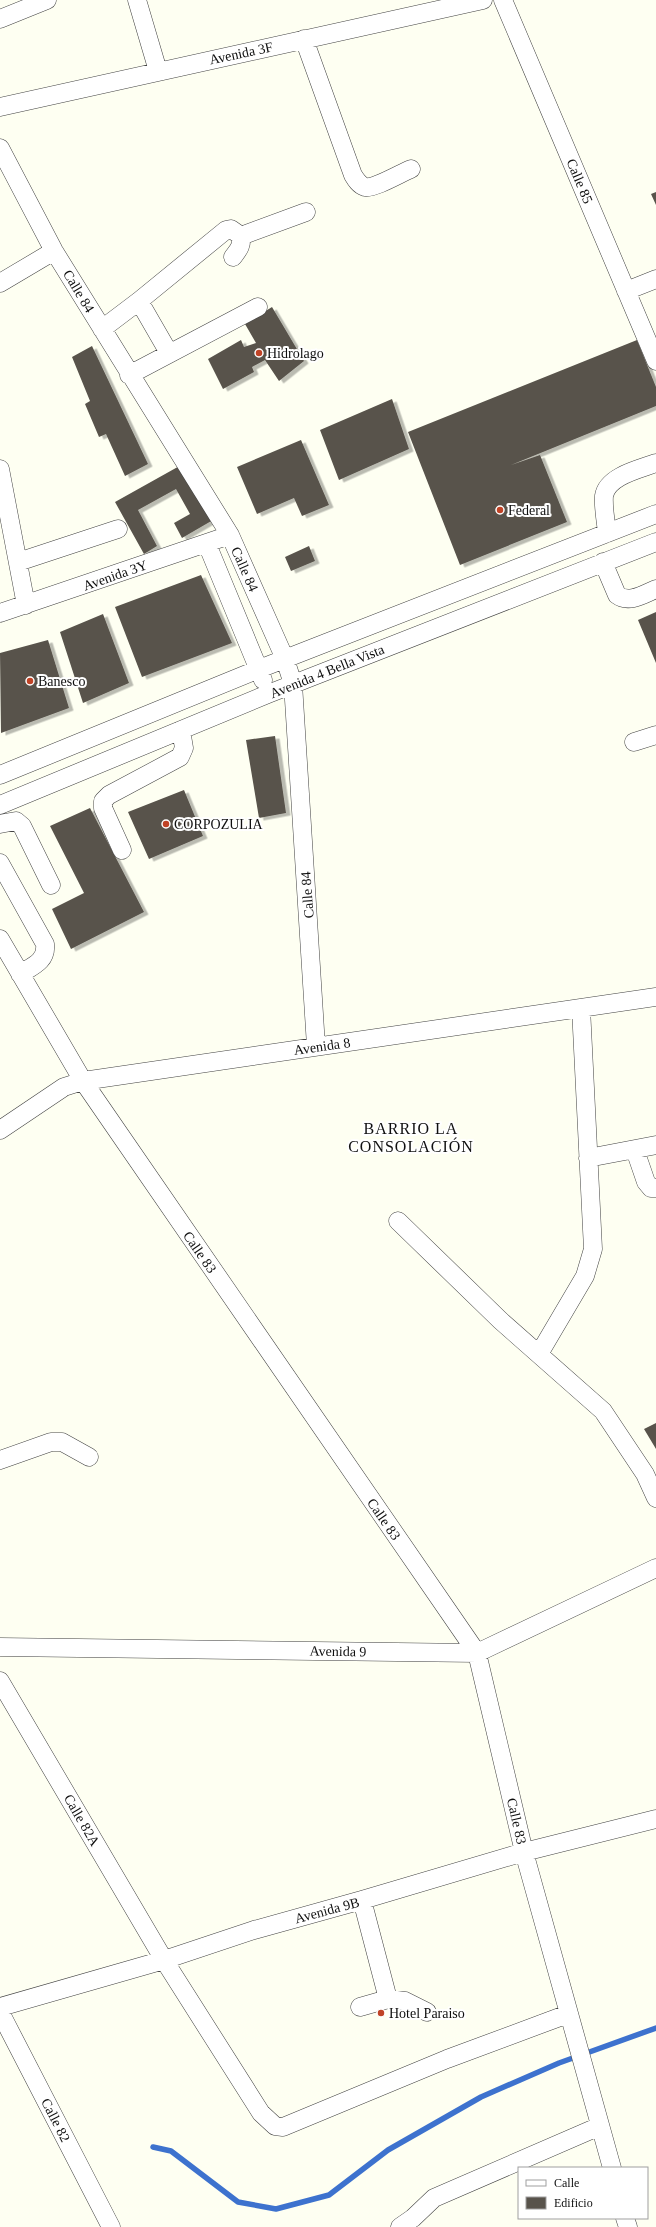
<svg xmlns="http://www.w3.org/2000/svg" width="656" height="2227" font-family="Georgia,serif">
<defs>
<filter id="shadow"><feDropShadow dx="4.5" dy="2.5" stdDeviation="0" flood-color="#0004"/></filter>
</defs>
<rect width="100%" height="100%" fill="#fefff2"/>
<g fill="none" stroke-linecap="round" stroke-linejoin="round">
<path stroke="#3d72ce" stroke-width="5.5" d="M153,2147L171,2151L238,2202L276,2209L329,2195L388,2150L481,2097L559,2063L656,2028"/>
</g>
<path fill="#58534b" filter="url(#shadow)" d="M656,192V205L651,194Z
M272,307L304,361L279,381L265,360L252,367L254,372L223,389L208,359L241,340L244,347L256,343L245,324Z
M637,340L656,387V406L511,465L540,455L567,522L460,565L408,432Z
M92,346L148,464L125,476L106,434L99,437L85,404L90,401L72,357Z
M392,399L409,449L339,480L320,430Z
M301,440L329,505L302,516L294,498L257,514L237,467Z
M183,464L213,520L182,538L174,523L190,514L176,489L138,510L157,546L144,554L115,502Z
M309,546L315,561L291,571L285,557Z
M201,575L232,643L142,677L115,607Z
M656,612V663L638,620Z
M103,614L129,683L83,703L60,632Z
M48,640L69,708L1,733L0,653Z
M275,736L286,813L259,818L246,740Z
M184,790L203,836L149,859L128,812Z
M90,808L144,912L71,949L52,909L84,893L50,826Z
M656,1423V1449L644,1429Z"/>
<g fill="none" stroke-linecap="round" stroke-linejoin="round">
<defs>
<path id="minor" d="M137,0L158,71
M503,0L656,361
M0,19L47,0
M304,39L353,175C356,180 359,185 365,187C374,189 401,173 411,169
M0,107L483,0
M0,148L54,251L230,535L285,659L293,684L316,1046
M241,236L306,212
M0,283L54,251
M626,291L656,279
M139,301L169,353
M102,329L139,301L226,230L231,229L241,236C242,246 239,249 233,257
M129,375L258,307
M0,469L26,605
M607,533C606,521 603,508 604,496C607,476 640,469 656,463
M207,544L263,680
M18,562L118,529
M603,562L617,595C629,604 644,594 656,589
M0,613L230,535
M634,742L656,735
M0,775L259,669L656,514
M0,805L268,694L656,542
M0,824L16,821L22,826L51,885
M122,850L103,808V801L109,795L180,757L184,748L181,730
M0,863L45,944C47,961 33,966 20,974
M0,939L83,1081L477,1653L524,1852L612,2168
M0,1130L64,1087L83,1081L656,997
M635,1150L646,1182L651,1188H656
M588,1158L656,1145
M398,1221L501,1321L603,1411L645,1474L656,1498
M539,1354L585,1276L593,1249L581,1008
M0,1460L51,1442H62L89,1457
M0,1647L477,1653L656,1568
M0,1681L164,1960L261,2113L275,2126L283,2127L447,2059L568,2014
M388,1999L405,2001L427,2012
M0,2007L164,1960L254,1930L362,1900L524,1852L656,1819
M360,2007L388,1999L362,1900
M0,2012L111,2227
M625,2218L628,2227
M400,2227L413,2218L434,2198L600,2126"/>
</defs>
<use href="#minor" stroke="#424242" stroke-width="19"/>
<use href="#minor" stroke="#fff" stroke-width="18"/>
</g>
<g fill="#c04326" stroke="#fff" stroke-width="1.5">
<circle cx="259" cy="353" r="4"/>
<circle cx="500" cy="510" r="4"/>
<circle cx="30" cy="681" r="4"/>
<circle cx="166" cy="824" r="4"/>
<circle cx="381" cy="2013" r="4"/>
</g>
<g text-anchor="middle" stroke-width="4" stroke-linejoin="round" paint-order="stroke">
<g font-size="14" fill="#0f0f0f" stroke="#fff">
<text transform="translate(241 53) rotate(-12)" y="5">Avenida 3F</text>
<text transform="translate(580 181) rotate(67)" y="5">Calle 85</text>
<text transform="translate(79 291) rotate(59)" y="5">Calle 84</text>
<text transform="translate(245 569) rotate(66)" y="5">Calle 84</text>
<text transform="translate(115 575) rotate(-19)" y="5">Avenida 3Y</text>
<text transform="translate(327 671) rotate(-22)" y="5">Avenida 4 Bella Vista</text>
<text transform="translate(307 895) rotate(-94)" y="5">Calle 84</text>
<text transform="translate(322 1046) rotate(-8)" y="5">Avenida 8</text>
<text transform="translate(200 1252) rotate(55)" y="5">Calle 83</text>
<text transform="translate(384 1519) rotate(55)" y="5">Calle 83</text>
<text transform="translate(338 1651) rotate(1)" y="5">Avenida 9</text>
<text transform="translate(82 1820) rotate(60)" y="5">Calle 82A</text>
<text transform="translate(517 1821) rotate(77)" y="5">Calle 83</text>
<text transform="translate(327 1910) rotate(-15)" y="5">Avenida 9B</text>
<text transform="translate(56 2120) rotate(63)" y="5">Calle 82</text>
</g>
<g font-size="14" fill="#0f0f0f" stroke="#fff" text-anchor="start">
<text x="267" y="358">Hidrolago</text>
<text x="508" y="515">Federal</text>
<text x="38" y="686">Banesco</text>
<text x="174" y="829">CORPOZULIA</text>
<text x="389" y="2018">Hotel Paraiso</text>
</g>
<g font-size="16" letter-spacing="1" fill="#0f0f0f" stroke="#fff">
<text x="411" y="1134">BARRIO LA<tspan x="411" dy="18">CONSOLACIÓN</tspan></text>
</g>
</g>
<rect x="518" y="2167" width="130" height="52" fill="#ffffff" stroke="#9f9f9f"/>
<rect x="526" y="2180" width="20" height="6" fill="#ffffff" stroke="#9f9f9f"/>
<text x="554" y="2187" font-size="12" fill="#0f0f0f">Calle</text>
<rect x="526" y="2197" width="20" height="12" fill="#58534b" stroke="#9f9f9f"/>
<text x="554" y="2207" font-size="12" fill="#0f0f0f">Edificio</text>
</svg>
